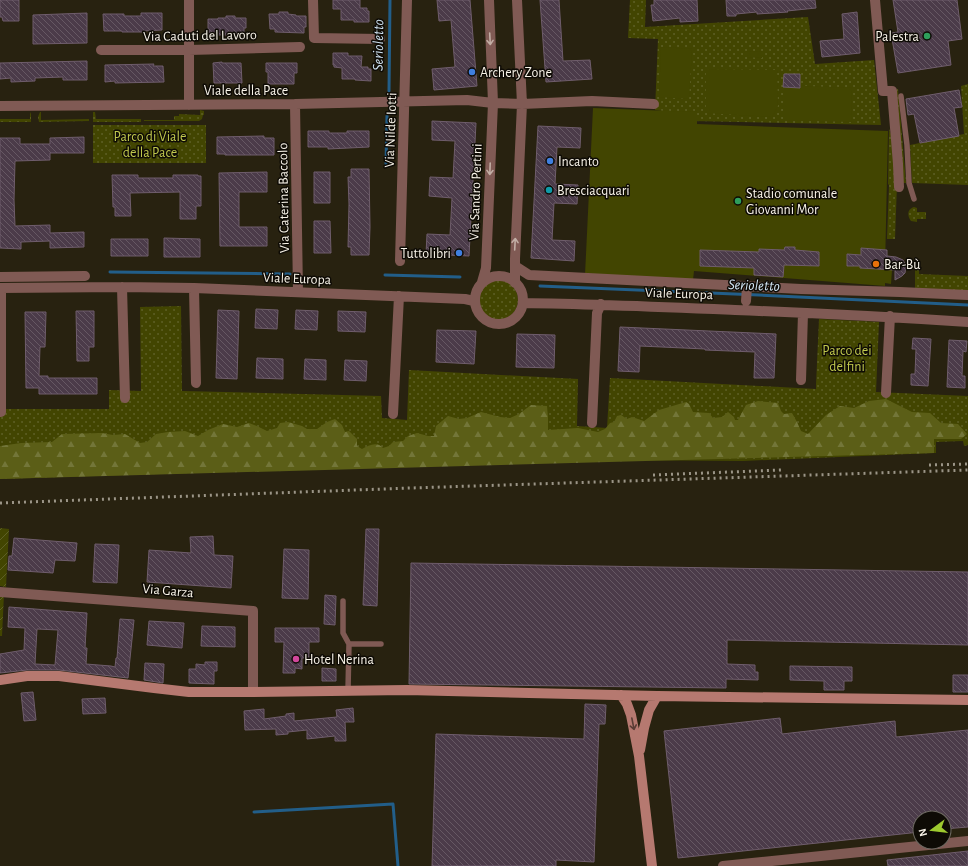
<svg xmlns="http://www.w3.org/2000/svg" width="968" height="866" font-family="'Alegreya Sans',sans-serif">
<defs>
<pattern id="grass-dots" width="8" height="8" patternUnits="userSpaceOnUse"><rect width="8" height="8" fill="#424501"/><path d="M2 2h.1M6 6h.1" fill="none" stroke="#5e6026" stroke-width="1.8" stroke-linecap="round"/></pattern>
<pattern id="forest-firs" width="22" height="20" patternUnits="userSpaceOnUse"><rect width="22" height="20" fill="#5b5e17"/><path d="M5 1l3.5 6h-7zM16 11l3.5 6h-7z" fill="#737639"/></pattern>
<pattern id="garden-furrows" width="10" height="10" patternUnits="userSpaceOnUse"><rect width="10" height="10" fill="#424501"/><path d="M-1 1l2-2M0 10L10 0M9 11l2-2" fill="none" stroke="#5e6026"/></pattern>
<pattern id="building-back-hatch" width="6" height="6" patternUnits="userSpaceOnUse"><rect width="6" height="6" fill="#4b3b49"/><path d="M-1 5l2 2M0 0l6 6M5-1l2 2" fill="none" stroke="#665863"/></pattern>
</defs>
<rect width="100%" height="100%" fill="#282210"/>
<path fill="url(#grass-dots)" d="M630,0H646L645,27L808,17L815,64L874,60L881,125L691,121V115L655,110L658,39L628,38Z
M968,84V185L912,183L910,145L964,134L961,86Z
M898,89L906,183H902L894,90Z
M200,110L204,111V115H203L202,119L199,121H144V120H174V116H179V114L200,115Z
M30,112L31,114V122H0V119H30Z
M40,112H41V120L89,119V121L39,122L38,117Z
M93,112H95L96,119H141V122H93Z
M93,125H206V163H93Z
M889,129L891,134L897,184L895,239H887L889,185L888,184Z
M914,207L917,208V212H926V219H917V222L911,221C907,216 907,209 914,207Z
M915,266H919V274L968,276V293L915,290Z
M478 300a20 20 0 1 1 40 0a20 20 0 1 1-40 0Z
M181,306L182,391L381,396L382,418L407,420L409,370L578,379L577,426L607,428L610,378L816,389V385L819,319L879,322L876,392L968,396V445L964,446L963,441L936,442V453H934L743,461L603,460L0,479V409H109V390L141,391L140,307Z"/>
<path fill="url(#forest-firs)" d="M886,399L912,412L930,413L941,423L958,424L967,434L961,439H934V453L0,479V446L21,443L52,442L62,434L102,433L113,435L125,434L140,443L147,442L156,434L168,432L185,431L198,436L208,430L223,424L237,427L249,423L257,426L267,431L277,428L280,423L288,422L302,426L307,429H317L327,422L335,419L342,425L345,432L349,431L357,439V446L362,449C369,445 377,441 383,448L389,446L393,442L403,441L408,436L417,433L428,436H434L436,426L448,416L459,419L467,418L481,412L500,417L510,418L519,414L531,405L547,406L548,418V430L578,428L598,432L605,429L610,423L614,422L617,416L621,415L627,419L632,417L644,421L659,410L686,402L689,404L693,412L709,413L713,418L722,417L728,412L734,417L735,420H738L746,405L758,401L778,403L781,411L784,414L792,413L797,422L801,431L808,434L826,415L840,406L854,408L869,401Z"/>
<path fill="url(#garden-furrows)" d="M0,528L9,529L6,587L0,586Z
M0,594H4L2,636H0Z"/>
<path fill="#424501" d="M661,47L692,49L689,99L659,97Z
M746,51L762,52V58L746,57Z
M706,69L777,70L778,106L772,117L706,113Z
M785,85L852,88L851,122L785,120Z
M593,108L697,112V124L888,131L885,269L892,270L891,284L885,283V286L694,271L693,280L585,275Z"/>
<g fill="none" stroke-linecap="round" stroke-linejoin="round">
<path stroke="#225e89" stroke-width="3" d="M389,91L390,0
M386,164L387,116
M110,272L290,274
M385,275L460,277
M540,286L759,295L968,305
M254,812L393,804L398,866"/>
</g>
<path fill="url(#building-back-hatch)" stroke="#6f5d6c" fill-rule="evenodd" d="M0,0H19V21H3L2,17H0Z
M333,0H360V8H367V11H369V22H354V20H341V9H333Z
M437,0H470L477,86L434,90L432,69L455,67L451,20L439,21Z
M540,0H559L563,61L590,60L592,79L546,82Z
M654,0H697L698,21L680,22V18L653,21L651,5H654Z
M726,0H815L816,8L787,11L788,12L757,14V12L736,14V16H727Z
M893,0H957L962,39L948,41L951,65L898,73L891,33L898,32Z
M279,12H288V14L296,15V16H306V27H304V33L275,32V29H270L269,14H279Z
M857,12L860,53L822,57L820,41L844,39L842,14Z
M87,13V43L33,44V15Z
M141,13H162V30L143,31V32H122V31H104L103,14H124V16H141Z
M226,16H235V18H246V28H244V34H238V35H209V29H208V19H218V18H226Z
M333,53H348V56H362L361,67H368V69H371V81L355,80V79H342V68L334,67V65H333Z
M87,61V80H63V77L35,78V81L11,82V78L0,79V63Z
M222,62V63H241L242,83H214L213,63Z
M266,63H297V73H294V84H268V72H266Z
M154,64L153,66H163L164,82L115,83V81L105,82V65Z
M784,74H800V88L783,87Z
M959,90L962,107L954,108L959,136L920,143L914,114L908,115L906,99Z
M432,121L476,123L469,256L426,254L427,234L450,235L452,198L429,196L430,177L453,178L455,141L432,140Z
M538,126L581,128L580,148L557,147L555,184L578,185L577,204L554,203L552,240L575,241L574,261L531,258Z
M308,131H329V133H347V131H369V147L328,149V147H308Z
M264,136V138H274V155H225V154H217V137Z
M84,137V153H50V160L15,161L14,200L15,226L50,225V233L84,232V247L50,248V241L21,242V249L0,248V138H20V144H50V138Z
M351,169H369L370,227L369,255H351V247H348L349,204L348,177H351Z
M267,172V192H239V227H267V246H220L219,173Z
M314,172H330V203H314Z
M112,175H138V178H173V175H198V176H201V206H196V219H180V192L130,193L131,216H115V207H113Z
M314,221H330L331,253H314Z
M164,238L200,239V257H164Z
M111,239H148V256H111Z
M785,247H795V250L819,252V266L784,265L783,277L754,275V268L700,266V250L759,252V249L784,250Z
M861,248L887,250V256L896,257L903,260L906,266L905,273L902,276L895,280V270L860,268V266H847V254L861,255Z
M256,309L278,310L277,329L255,328Z
M218,310L239,311L237,379L216,378Z
M296,310L318,311L317,330L295,329Z
M76,311H94V347H89V361H77Z
M338,311L366,312L365,332L338,331Z
M25,312H46L45,347H40L39,376H48V378H97V394H39V388H26Z
M620,327L776,334L774,378H754L755,352L705,350V349L640,346L639,372L618,371Z
M437,330L476,331L474,364L436,362Z
M517,334L555,335L554,368L516,367Z
M913,338L931,339L928,386L911,385V374H915L916,349H912Z
M949,340L967,341L966,352L963,351L962,376H965V388L947,387Z
M257,358L283,359V379L256,378Z
M305,359L326,360V380L304,379Z
M345,360L367,361L366,381L344,380Z
M366,529H379L377,606L363,605Z
M213,536L214,555L233,556L231,588L147,582L149,550L191,553L190,537Z
M14,538L77,543L75,561L55,560L53,573L8,570L9,556H12Z
M95,544L119,545L117,583L93,582Z
M284,549L309,550L308,599L282,598Z
M411,563L968,572V645L727,640V664L755,665V672H758V680L726,679V688L409,684Z
M325,595L336,596L335,625L324,624Z
M9,607L87,613L85,648H87L86,664L111,666L115,667L116,658H117L120,619L134,620L128,678L59,670H27L0,673V654L24,650L25,628L8,627ZM37,629L58,630L55,665L35,664Z
M149,621L184,623L182,648L147,645Z
M202,626L235,627V647L201,646Z
M275,628H319V642H309V658H302V669L295,668V673H283L284,642H275Z
M205,662H217V671H214V684L189,683V669H196V664L205,665Z
M145,663L164,664L163,683L144,680Z
M790,666L852,667V681H844V690H824V681L790,680Z
M322,668L336,669V681H322Z
M953,675H968V692H953Z
M33,692L36,720L24,721L21,693Z
M105,698L106,713L83,714L82,699Z
M585,704L606,705L605,724H599L594,862L556,860V866H432L436,734L584,739Z
M353,708L354,722H345L346,741H335V736L307,739V730L288,732V734L276,735V729L245,730L244,711L264,709V719L286,716V714L294,713V721L337,717L336,710Z
M780,718L782,734L895,721L896,737L968,730V827L944,829V818H920V832L678,858L664,731Z
M968,851V866H888L887,860Z"/>
<g fill="none" stroke-linecap="round" stroke-linejoin="round">
<path stroke="#805a54" stroke-width="5.5" d="M901,96L907,145L909,183L914,199
M343,601V633L349,644L348,690
M349,644H381"/>
<path stroke="#805a54" stroke-width="10" d="M313,0L314,38L380,39
M875,0L883,91H892L898,164L899,187
M101,50H189L300,47
M295,104L298,292
M189,105V0
M0,106L295,104L467,100L493,103L522,104L592,101L654,104
M400,261L407,0
M515,266L529,275L801,289L900,292L968,295
M475 300a24 24 0 1 1 48 0a24 24 0 1 1-48 0Z
M0,277L85,276
M482,282L486,268L493,103L489,0
M515,283V259L522,104L517,0
M122,287L125,398
M0,288L122,287L194,288L465,299L474,301
M194,288L196,383
M746,301L747,287
M523,303C594,304 664,307 735,310C813,313 890,317 968,322
M801,380L803,313
M886,393L890,316
M1,412V288
M393,414L399,296
M592,423L597,313L601,304
M0,592L253,611V692
M723,866L968,841"/>
<path stroke="#b67970" stroke-width="10" d="M0,680L27,676H59L154,688L189,692H253L407,690L657,696L968,700
M621,695L627,704L631,715L639,756L652,866
M640,750L644,728L649,710L657,696"/>
<path stroke="#9b9587" stroke-width="3" stroke-dasharray="2 4" stroke-linecap="butt" d="M929,465L968,464
M653,475L781,470
M0,503L411,488L968,470"/>
</g>
<defs><path id="oneway-shaft" d="M-6 0H5M1.5-3L5.5 0L1.5 3" fill="none" stroke-width="1.6" stroke-linecap="round" stroke-linejoin="round"/></defs>
<g stroke="#c2aea5">
<use href="#oneway-shaft" transform="translate(490 39) rotate(87)"/>
<use href="#oneway-shaft" transform="translate(490 169) rotate(92)"/>
<use href="#oneway-shaft" transform="translate(515 244) rotate(-87)"/>
</g>
<use stroke="#5a3c35" href="#oneway-shaft" transform="translate(633 724) rotate(79)"/>
<g fill="#2e9e5b" stroke="#0e0b05" stroke-width="1.5">
<circle cx="927" cy="36" r="4"/>
<circle cx="738" cy="201" r="4"/>
</g>
<g fill="#3f7fe0" stroke="#0e0b05" stroke-width="1.5">
<circle cx="472" cy="72" r="4"/>
<circle cx="550" cy="161" r="4"/>
<circle cx="459" cy="253" r="4"/>
</g>
<circle fill="#0f9aa8" stroke="#0e0b05" stroke-width="1.5" cx="549" cy="190" r="4"/>
<circle fill="#e8710a" stroke="#0e0b05" stroke-width="1.5" cx="876" cy="264" r="4"/>
<circle fill="#d1479c" stroke="#0e0b05" stroke-width="1.5" cx="296" cy="659" r="4"/>
<g text-anchor="middle" stroke-width="3" stroke-linejoin="round" paint-order="stroke">
<g font-size="14" fill="#f8f3e8" stroke="#0e0b05">
<text transform="translate(200 35) rotate(-1)" y="5">Via Caduti del Lavoro</text>
<text x="246" y="95">Viale della Pace</text>
<text transform="translate(390 130) rotate(-88)" y="5">Via Nilde Iotti</text>
<text transform="translate(475 192) rotate(-88)" y="5">Via Sandro Pertini</text>
<text transform="translate(283 198) rotate(-91)" y="5">Via Caterina Baccolo</text>
<text transform="translate(297 278) rotate(2)" y="5">Viale Europa</text>
<text transform="translate(679 293) rotate(2)" y="5">Viale Europa</text>
<text transform="translate(168 590) rotate(5)" y="5">Via Garza</text>
</g>
<g font-size="14" fill="#f8f3e8" stroke="#0e0b05" text-anchor="start">
<text x="919" y="41" text-anchor="end">Palestra</text>
<text x="480" y="77">Archery Zone</text>
<text x="558" y="166">Incanto</text>
<text x="557" y="195">Bresciacquari</text>
<text x="746" y="198">Stadio comunale<tspan x="746" dy="16">Giovanni Mor</tspan></text>
<text x="451" y="258" text-anchor="end">Tuttolibri</text>
<text x="884" y="269">Bar-Bù</text>
<text x="304" y="664">Hotel Nerina</text>
</g>
<g font-size="14" fill="#c0c84d" stroke="#0e0b05">
<text x="150" y="141">Parco di Viale<tspan x="150" dy="16">della Pace</tspan></text>
<text x="847" y="355">Parco dei<tspan x="847" dy="16">delfini</tspan></text>
</g>
<g font-size="15" font-style="italic" fill="#d1e4f3" stroke="#0e0b05">
<text transform="translate(378 45) rotate(-89)" y="5">Serioletto</text>
<text transform="translate(754 285) rotate(2)" y="5">Serioletto</text>
</g>
</g>
<g transform="translate(932 830) rotate(255)"><circle r="19" fill="#0e0b05" stroke="#6c6860"/>
<path d="M0-3L7 15L0 10L-7 15Z" fill="#9eca2f"/>
<text y="-6" font-size="11" font-weight="bold" text-anchor="middle" fill="#f8f3e8">N</text>
</g>
</svg>
